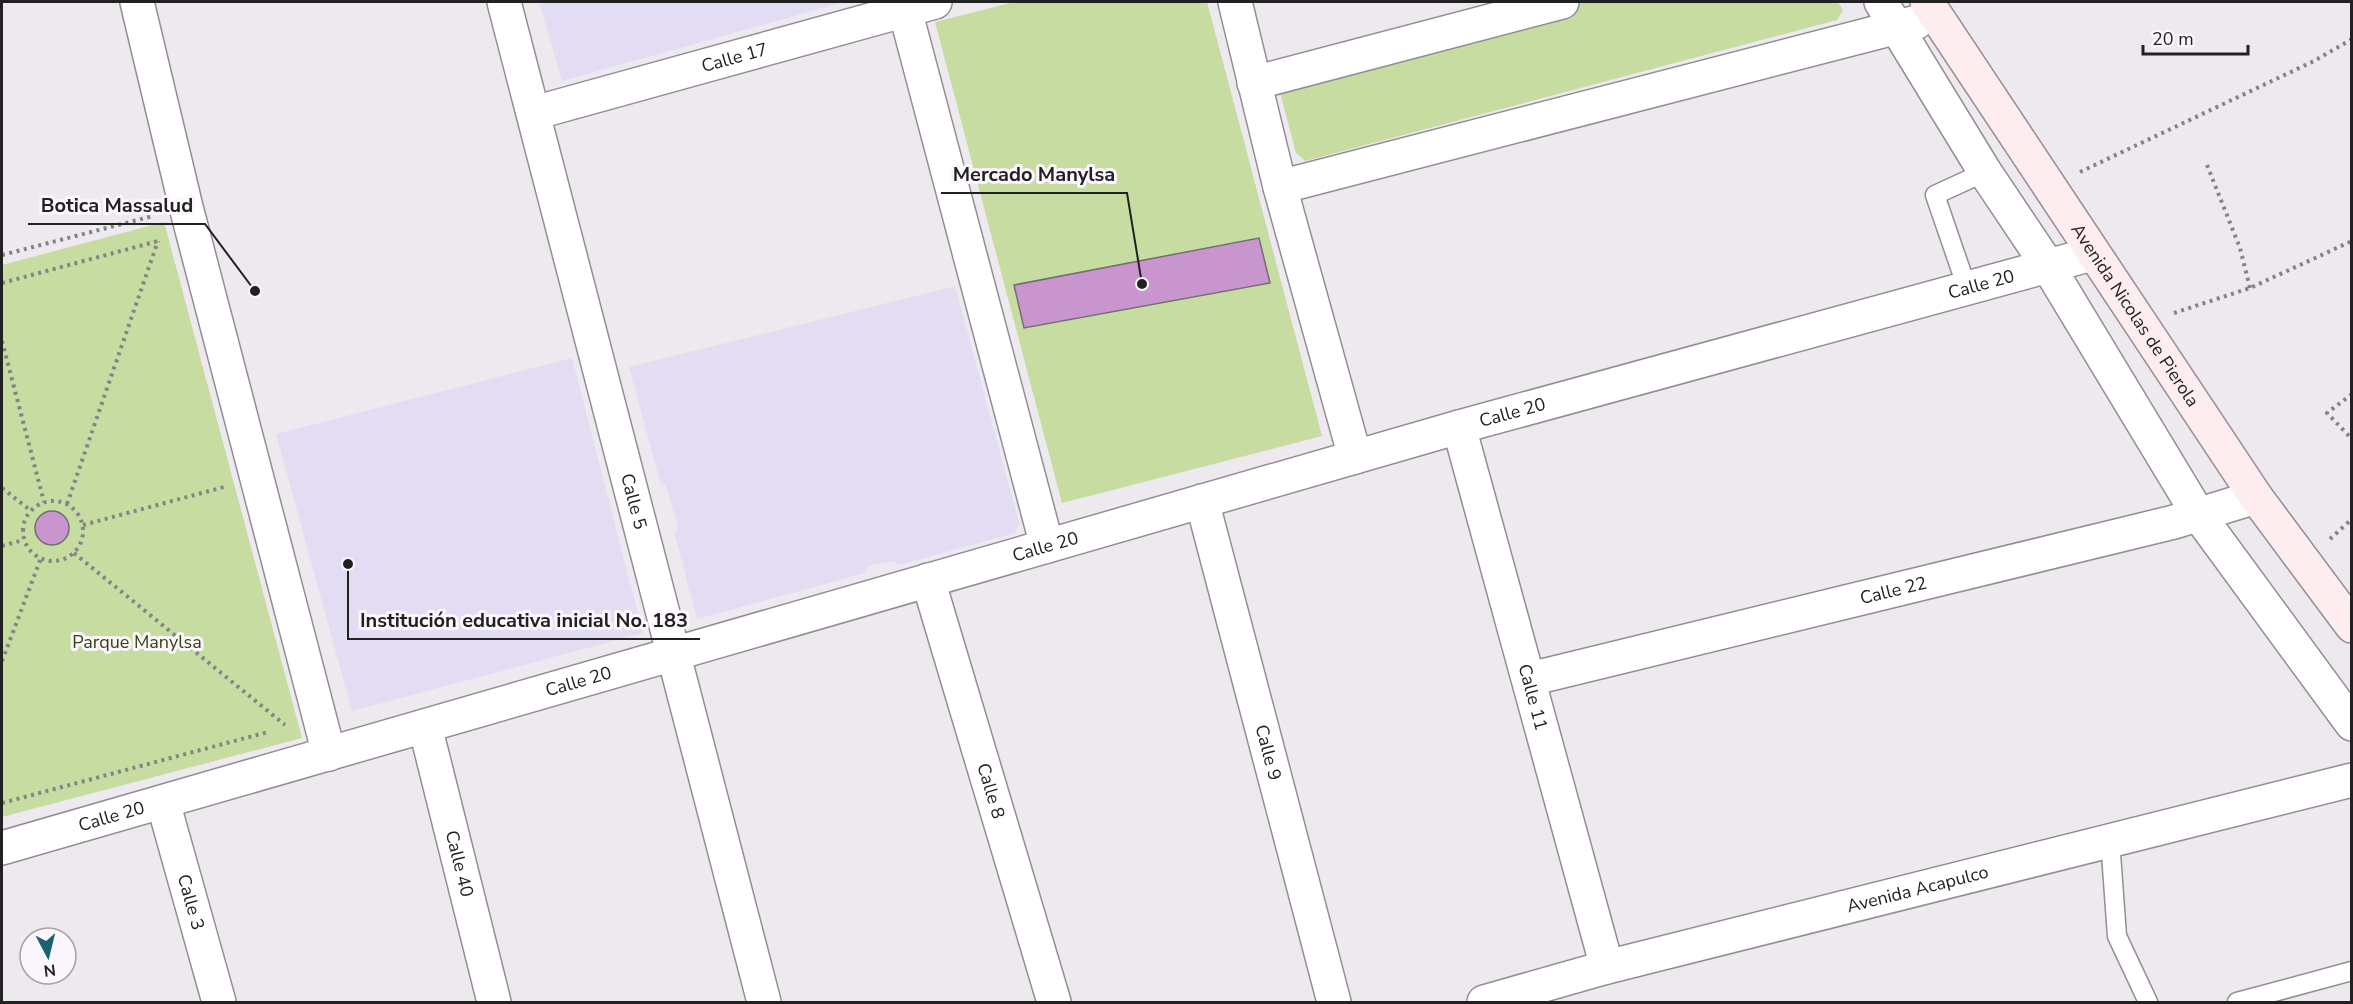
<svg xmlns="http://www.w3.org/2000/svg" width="2353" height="1004" font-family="'Nunito Sans',sans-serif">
<rect width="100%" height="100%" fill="#ede9ee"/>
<path fill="#e2ddf3" d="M539,2H844L562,81Z
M955,286L1019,523L1015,533L899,565L893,561L868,566L865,573L697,619L675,535L678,527L666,485H661L629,367Z
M572,358L643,633L352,711L276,434Z"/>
<path fill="#c6dca1" d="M1014,2H1207L1322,436L1062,503L935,22Z
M1578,2H1838L1843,10L1837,20L1305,161L1296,153L1278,85Z
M164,222L302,738L2,817V265Z"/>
<path fill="#c995ce" stroke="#726e72" stroke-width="1.5" d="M1259,238L1270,283L1024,328L1014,285Z
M35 528a17 17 0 1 1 34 0a17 17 0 1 1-34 0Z"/>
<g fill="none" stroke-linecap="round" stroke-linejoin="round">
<defs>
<path id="lane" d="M1967,288L1935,195L1985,172
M2110,840L2117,936L2148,1002
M2237,1002L2352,971"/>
<g id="street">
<path d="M137,2L186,207L329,754"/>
<path id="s1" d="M504,2L764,1002"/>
<path d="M1235,2L1280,187L1355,457"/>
<path d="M1881,2L1985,172L2048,266L2198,514L2352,724"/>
<path d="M905,10L1047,546"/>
<path d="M1254,83L1562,2"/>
<path id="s2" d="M534,113L935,2"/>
<path d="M1280,187L1917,22"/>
<path id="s3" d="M1459,427L1607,967"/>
<path id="s4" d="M1202,501L1334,1002"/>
<path id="s5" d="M928,580L1054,1002"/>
<path id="s6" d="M1530,679L2174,522L2256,497"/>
<path id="s7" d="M425,726L494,1002"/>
<path id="s8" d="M163,802L219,1002"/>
<path id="s9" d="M2,848L1459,427L2092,254"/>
<path id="s10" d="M1484,1002L1607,967L2352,780"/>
</g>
<g id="secondary">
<path id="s11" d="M1927,2L2256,497L2352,626"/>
</g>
</defs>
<use href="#lane" stroke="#928e93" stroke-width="21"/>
<use href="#street" stroke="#928e93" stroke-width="36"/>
<use href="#secondary" stroke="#928e93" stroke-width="36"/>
<path stroke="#858386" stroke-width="4" stroke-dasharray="3 4.5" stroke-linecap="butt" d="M2207,165L2240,248L2250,288
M2080,172L2314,61L2352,39
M2,255L153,216
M2,283L158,241L159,244
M2174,313L2250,288L2352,241
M2,341L44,502
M2352,394L2327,413L2352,439
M2,488L30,510
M23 531a30 30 0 1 1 60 0a30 30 0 1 1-60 0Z
M67,504L158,241
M83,525L224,487
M2330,539L2352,519
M2,546L23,540
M74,553L285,725
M2,661L41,558
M2,803L268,732"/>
<use href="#lane" stroke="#fff" stroke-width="18"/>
<use href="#street" stroke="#fff" stroke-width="33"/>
<use href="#secondary" stroke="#feedee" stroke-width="33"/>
</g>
<g text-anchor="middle" stroke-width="6" stroke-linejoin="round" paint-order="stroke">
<g font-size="18" fill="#222122" stroke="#fbf6fb">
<text dy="6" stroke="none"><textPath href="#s2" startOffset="208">Calle 17</textPath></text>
<text dy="6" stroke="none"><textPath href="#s9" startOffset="2058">Calle 20</textPath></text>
<text dy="6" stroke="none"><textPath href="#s11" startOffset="376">Avenida Nicolas de Pierola</textPath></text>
<text dy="6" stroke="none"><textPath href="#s9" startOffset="1572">Calle 20</textPath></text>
<text dy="6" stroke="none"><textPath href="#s1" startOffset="516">Calle 5</textPath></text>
<text dy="6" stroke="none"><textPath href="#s9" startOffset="1086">Calle 20</textPath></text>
<text dy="6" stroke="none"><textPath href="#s6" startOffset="374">Calle 22</textPath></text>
<text dy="6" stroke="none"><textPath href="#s9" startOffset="600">Calle 20</textPath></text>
<text dy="6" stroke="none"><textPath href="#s3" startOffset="280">Calle 11</textPath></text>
<text dy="6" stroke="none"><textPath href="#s4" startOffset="260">Calle 9</textPath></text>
<text dy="6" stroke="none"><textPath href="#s5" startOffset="220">Calle 8</textPath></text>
<text dy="6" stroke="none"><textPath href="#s9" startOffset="114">Calle 20</textPath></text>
<text dy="6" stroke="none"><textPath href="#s7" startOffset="142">Calle 40</textPath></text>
<text dy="6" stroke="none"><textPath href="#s10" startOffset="448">Avenida Acapulco</textPath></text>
<text dy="6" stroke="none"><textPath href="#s8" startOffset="104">Calle 3</textPath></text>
</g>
<g font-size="18" fill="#33430f" stroke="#fbf6fb">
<text x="137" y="648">Parque Manylsa</text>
</g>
</g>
<path fill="none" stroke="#222122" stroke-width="2" d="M1142 284L1127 193H941M255 291L205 224H28M348 564L348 639H700"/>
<g fill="#222122" stroke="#fbf6fb" stroke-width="2">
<circle cx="1142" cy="284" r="6"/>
<circle cx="255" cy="291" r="6"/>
<circle cx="348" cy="564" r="6"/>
</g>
<g font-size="20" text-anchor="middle" font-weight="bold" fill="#222122" stroke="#fbf6fb" stroke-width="6" stroke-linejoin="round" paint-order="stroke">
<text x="1034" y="181">Mercado Manylsa</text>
<text x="117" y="212">Botica Massalud</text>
<text x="524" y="627">Institución educativa inicial No. 183</text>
</g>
<rect width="2353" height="1004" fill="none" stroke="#222122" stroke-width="6"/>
<g transform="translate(48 956) rotate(173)"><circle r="28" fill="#fbf6fb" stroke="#a4a1a4" stroke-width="1.5"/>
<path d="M0-4.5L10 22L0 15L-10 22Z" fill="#1a6171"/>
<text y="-9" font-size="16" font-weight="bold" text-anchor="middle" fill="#222122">N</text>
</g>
<path d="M2143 45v9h105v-9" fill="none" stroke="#222122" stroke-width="3"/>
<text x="2152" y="45" font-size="18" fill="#222122" stroke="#fbf6fb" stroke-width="4.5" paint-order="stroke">20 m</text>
</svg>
